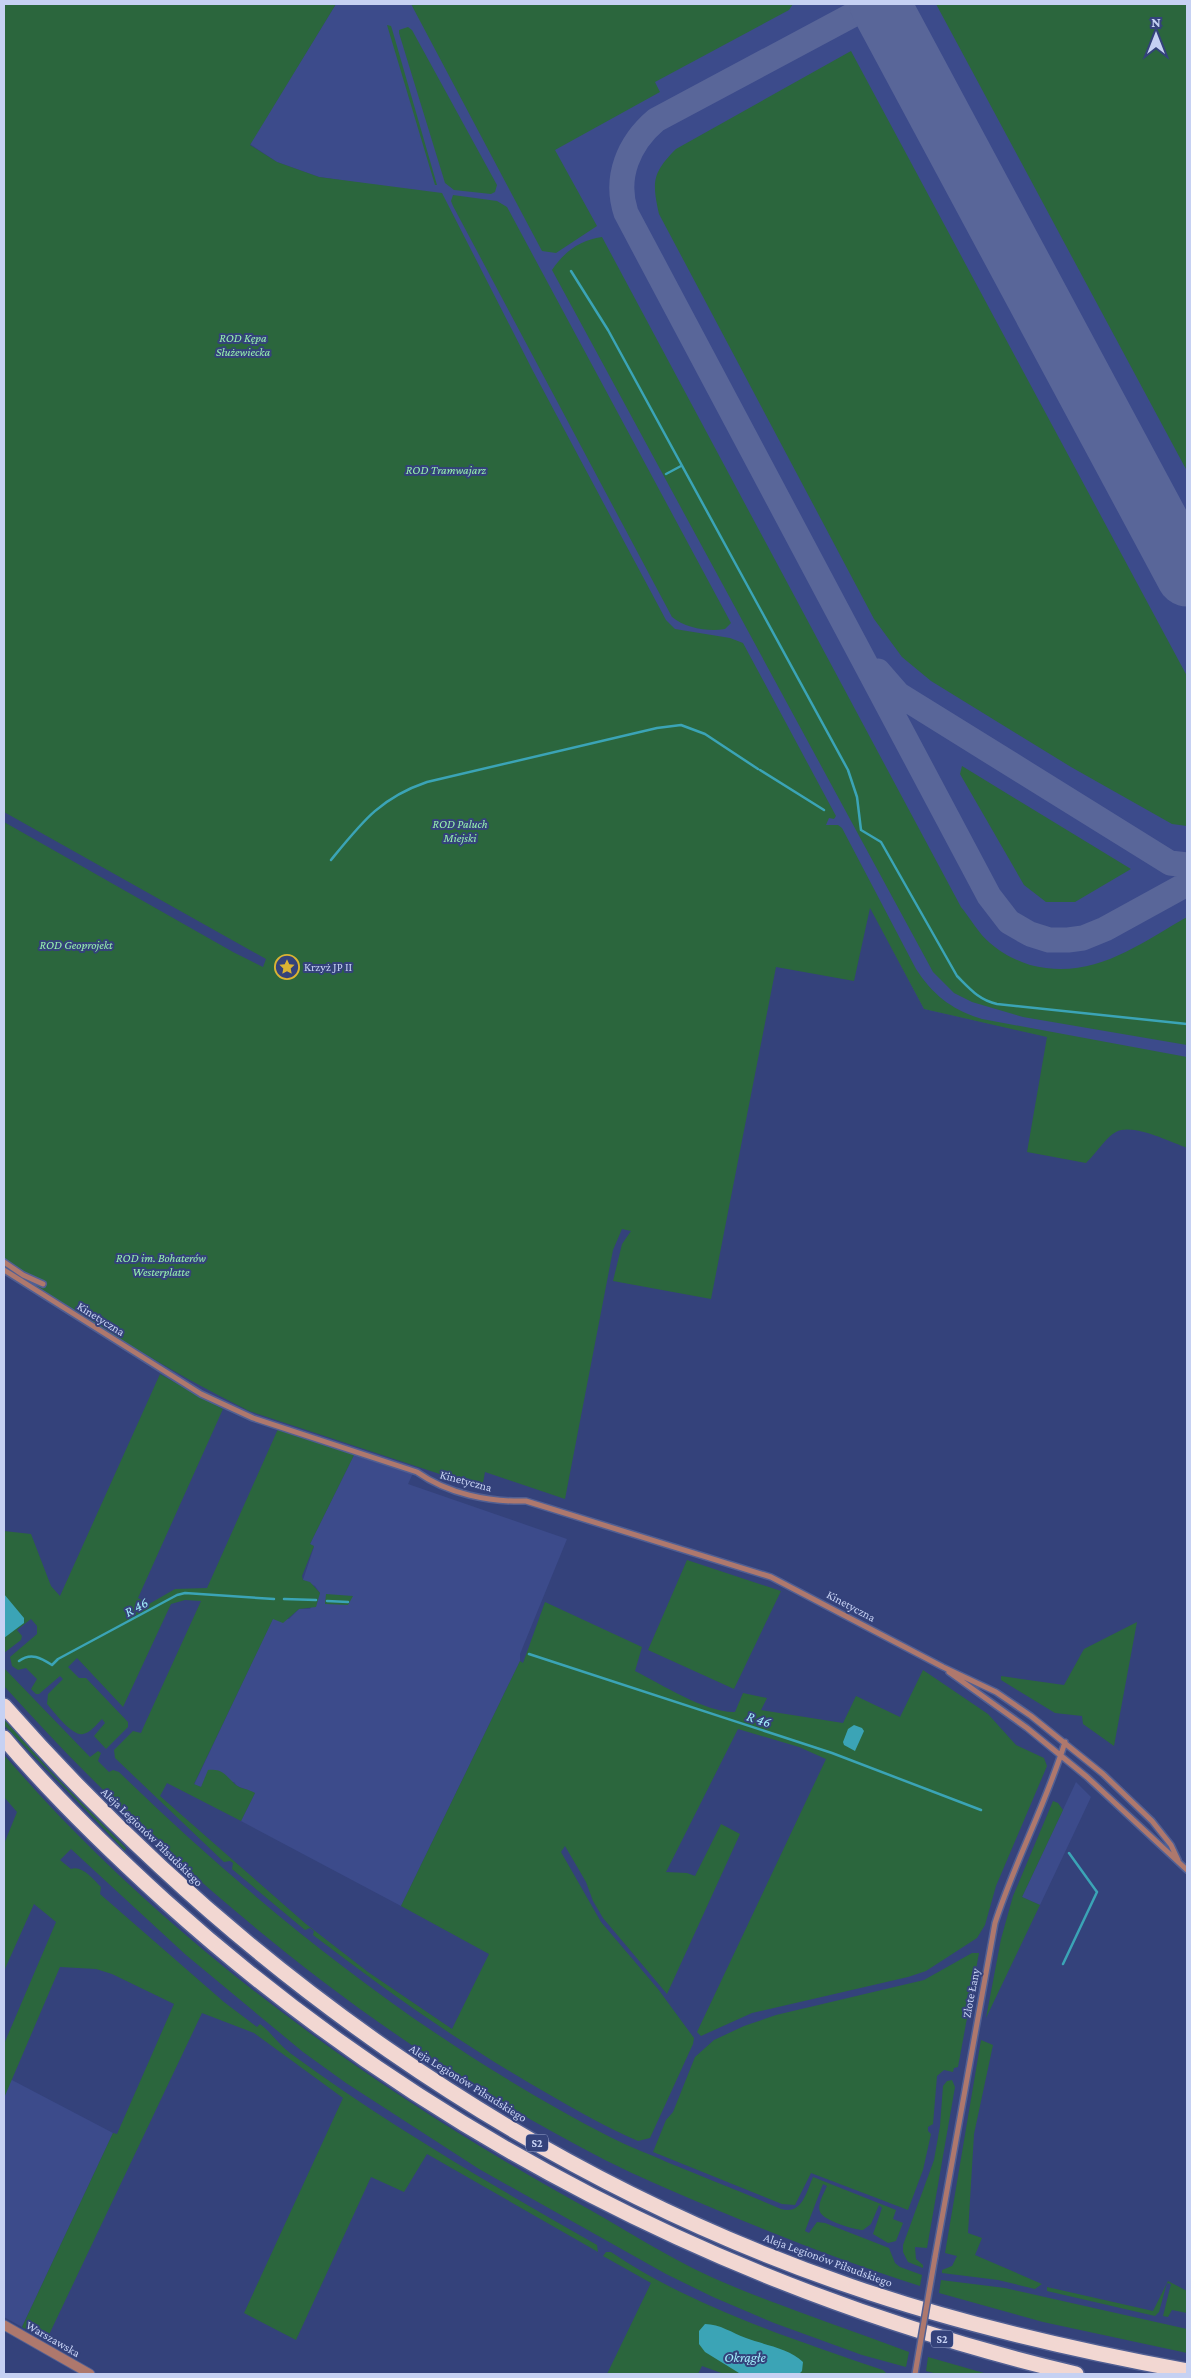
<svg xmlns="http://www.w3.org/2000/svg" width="1191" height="2378" font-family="'Crimson Pro',serif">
<rect width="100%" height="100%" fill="#34427b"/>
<path fill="#3c4b8b" d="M336,4H1187V1068L924,1009L870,907L668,631L437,194L319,177L277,162L250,144Z
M355,1453L413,1473L408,1484L567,1539L520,1654V1661L401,1906L241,1821L255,1793L237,1786L234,1782L201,1787L194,1785L273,1618L289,1619L299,1609H310L318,1596L320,1593L315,1586L303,1580L314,1547L310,1544Z
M1076,1782L1091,1797L1040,1905L1022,1897Z
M10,2079L113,2133L22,2327L4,2317V2098Z"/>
<path fill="#2b663d" d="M4,4H336L250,145L277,162L319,177L442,193L533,371L666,620L675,629L730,638L743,643L836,816L834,819L829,818L826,825H838L842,828L916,969C933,995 952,1010 982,1019L1187,1057V1148C1170,1142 1133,1123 1116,1132C1107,1136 1094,1156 1086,1163L1027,1152L1047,1037L924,1009L870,908L854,981L776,967L711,1299L613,1281L622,1244L631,1231L622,1229L613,1250L565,1499L485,1472L482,1488L249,1411C164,1369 83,1317 4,1265V822L233,952L263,967L266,959L4,812Z
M411,4H793L789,10L655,82L660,92L555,150L597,226L556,253L542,251Z
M936,4H1187V471Z
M387,25L391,26L392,29L437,185H435Z
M408,27L412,30L497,185L495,192L491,194L454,190L445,183L399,33V30Z
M851,51L1187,676V826L1172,824L1071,767L931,681L902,657L874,619L659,214C652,182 652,173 676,149Z
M453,195L497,201L507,207L731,623L725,629C709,632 685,628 672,617L453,206L451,201Z
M602,237L961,907C970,918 979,934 990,943C1001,953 1017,961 1030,965C1092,981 1136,946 1187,917V1045L1023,1017L972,1002L954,993L933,972L552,270C564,252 580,240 602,237Z
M962,766L1131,869L1075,902H1046L1024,885L960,774Z
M160,1374L223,1409L138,1598L149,1604L175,1589L207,1588L278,1429L355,1453L310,1544L314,1546L302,1576L303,1580L310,1582L320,1593L316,1607L299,1609L283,1623L273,1619L194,1784L201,1787L208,1770C223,1768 226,1776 236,1785C241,1789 249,1789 255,1793L241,1821L167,1783L160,1796L306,1924L368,1972L452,2029L489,1954L401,1906L520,1661L523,1663L545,1602L642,1647L635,1671C661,1684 706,1713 735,1712L743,1693L767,1698L761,1710L843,1723L856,1696L900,1717L923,1670L988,1714L1016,1745L1044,1758L1047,1766L996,1886L985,1925L977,1938L926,1971L908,1977L752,2013L701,2036L697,2032L826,1759L799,1747L738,1729L666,1872L687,1873L695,1876L721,1824L740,1834L667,1994L603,1918L593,1901L586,1882L565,1846L561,1852L601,1922L658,1989L694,2038L693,2044L650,2138L638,2141C608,2128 579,2112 550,2095C467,2048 389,1993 313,1935L314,1931L310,1928L305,1930L232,1869L233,1863L230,1861L224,1862L115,1758L114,1750L133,1731L141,1733L143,1728L201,1601L185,1600L171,1604L123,1707L77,1658L68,1667L79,1678H86L128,1722V1727L106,1749L94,1736L105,1723L102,1719C97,1724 90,1733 83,1734C73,1737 54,1712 47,1704L48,1694L63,1679L60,1676L39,1694H36L31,1689L37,1679L26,1668L18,1670L12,1666L10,1657L37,1634V1626L31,1619L17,1630L22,1636L21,1640L4,1653V1531L31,1534L51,1586L60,1596Z
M687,1560L781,1591L734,1689L648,1650Z
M326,1594L353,1596L348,1605L325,1604Z
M1137,1622L1114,1746L1083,1724L1082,1716L1055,1713L1001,1680V1676L1064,1685L1084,1649Z
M4,1668L90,1757L98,1751L101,1753L98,1761L109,1772L113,1770L119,1772C266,1915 428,2043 610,2137C629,2147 650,2154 669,2163C706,2178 744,2193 781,2209C802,2215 806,2193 813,2177L896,2210L893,2219L903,2223L896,2241L888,2243L873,2234L882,2208L879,2205L871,2224L863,2230C854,2230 823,2220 820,2212C817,2205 824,2193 827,2186L823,2184L805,2231L809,2233L817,2222L825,2223L889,2248L895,2263L900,2267L922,2275L920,2286C851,2264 784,2238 717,2210C679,2194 641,2178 605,2160C377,2043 174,1875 4,1686Z
M4,1719L51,1772L126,1848L125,1851L4,1725Z
M4,1755C27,1781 50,1807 75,1832C224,1983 399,2104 583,2206C626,2230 674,2261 718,2280C780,2307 846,2328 909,2352L906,2367L862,2355L774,2323L713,2297L666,2274L479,2169L346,2083L303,2052L186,1955L71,1849L60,1860L71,1869C82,1865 93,1879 101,1887L100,1894L224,2002L257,2027L260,2024C271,2032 279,2045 290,2053C388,2125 492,2185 597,2245L598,2252L427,2154L404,2192L371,2177L296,2340L244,2313L343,2098L254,2033L202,2013L46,2341L22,2327L113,2133L117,2134L174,2004L112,1974L96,1969L60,1967L4,2098V2044L56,1922L34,1904L4,1971V1844L17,1812L4,1797Z
M1053,1801L1058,1803L1063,1810L1022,1897L1040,1905L1039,1907L986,2018L1001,1939L1013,1896Z
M972,1953H979L958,2067L954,2068L953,2072L944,2070L937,2076L933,2124L928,2127V2131L931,2134L923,2170L908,2210L811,2173L795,2205L782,2204L653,2152L666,2120L673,2112L695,2057L714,2040L744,2026L776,2015L924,1980Z
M981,2040L993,2045L974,2134L968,2233L982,2238L975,2255L1042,2284L1035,2289L998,2280L942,2273V2270L952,2266L957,2256L945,2253Z
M952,2080L955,2087L927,2248L915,2247L916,2259L923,2265V2268L908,2262L903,2252V2245L934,2160L940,2126L943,2086L947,2081Z
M606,2252H611C688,2305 795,2340 883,2370L887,2374H724L702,2366L698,2374H607L651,2283L603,2256Z
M941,2280L1005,2288L1187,2329V2353L1043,2322L939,2293Z
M1168,2281L1187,2291V2313L1172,2310L1168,2317L1163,2316L1171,2284L1167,2283L1159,2312L1155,2316L1047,2291V2287L1153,2311Z
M928,2357L984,2373L988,2374H937L926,2371Z"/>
<path fill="#3ba4b6" d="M4,1594L24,1618V1623L4,1638Z
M854,1725L862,1728L864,1731L855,1751L844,1745L843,1742L848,1729Z
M705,2324C720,2324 732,2333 746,2338C764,2345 789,2348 803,2362L802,2371L799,2374L739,2373L705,2352L699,2344V2331Z"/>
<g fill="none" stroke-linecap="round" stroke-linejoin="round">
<path stroke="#3ba4b6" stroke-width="2.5" d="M571,271L608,330L848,770L857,797L861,830L881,842L957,976C970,989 979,1000 997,1004L1187,1024
M666,474L681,466
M760,770L824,810
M331,860C362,822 380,798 427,782L657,728L681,725L705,734L758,769
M284,1599L316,1600
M327,1601L348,1602
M529,1654L832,1753L981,1810
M19,1661C31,1652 41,1658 52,1665L58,1659L177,1595L185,1593L274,1599
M1063,1964L1097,1892L1069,1853"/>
<path stroke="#596699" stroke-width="25" d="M873,4L656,120C629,143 614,177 626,213L989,896L1009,922L1030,934L1049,940H1068L1083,938L1105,929L1187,884
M878,671L898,694L1170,863L1187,865"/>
<path stroke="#596699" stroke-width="61" d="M880,4L1187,576"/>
<defs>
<path id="minor" d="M4,1262L23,1275L43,1284
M4,1270L201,1394L253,1418L417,1472C448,1494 489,1502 526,1501L771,1577L943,1667L996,1692L1031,1716L1103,1774L1152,1821L1171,1845L1178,1860
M949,1672L1027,1728L1087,1777L1187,1870
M935,2257L995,1923C1015,1861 1046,1804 1065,1742"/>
<path id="tertiary" d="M4,2325L90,2374"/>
<path id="motorway" d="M4,1706C232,1965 522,2173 850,2286C959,2324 1073,2350 1187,2371
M4,1738C53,1796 109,1850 165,1901C423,2134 738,2294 1076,2374"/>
</defs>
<use href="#minor" stroke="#515f93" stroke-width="8"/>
<use href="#tertiary" stroke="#515f93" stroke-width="11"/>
<use href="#motorway" stroke="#515f93" stroke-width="18"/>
<use href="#minor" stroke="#ae786d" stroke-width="5"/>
<use href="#tertiary" stroke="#ae786d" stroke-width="9"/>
<use href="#motorway" stroke="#f2d7d2" stroke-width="15"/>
<defs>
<path id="minor-bridge" d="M915,2374L935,2257"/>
</defs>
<use href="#minor-bridge" stroke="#515f93" stroke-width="8" stroke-linecap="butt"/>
<use href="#minor-bridge" stroke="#ae786d" stroke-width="5"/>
</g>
<defs>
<symbol id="sight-ring" viewBox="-11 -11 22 22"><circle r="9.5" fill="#34427b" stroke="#dab333" stroke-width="1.5"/><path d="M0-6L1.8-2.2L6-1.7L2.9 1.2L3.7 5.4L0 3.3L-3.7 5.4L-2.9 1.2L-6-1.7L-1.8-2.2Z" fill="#dab333"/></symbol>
</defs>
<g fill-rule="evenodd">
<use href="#sight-ring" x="273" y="953" width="28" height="28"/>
</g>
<g text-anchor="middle" stroke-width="4" stroke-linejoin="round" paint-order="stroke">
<g fill="#34427b" stroke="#9aa6cf" stroke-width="1">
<rect x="526" y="2134.5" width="22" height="17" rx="4"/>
<rect x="931" y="2330.5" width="22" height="17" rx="4"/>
</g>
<g font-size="11" font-weight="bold" fill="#c6d1f3">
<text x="537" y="2147">S2</text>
<text x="942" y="2343">S2</text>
</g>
<g font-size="12" font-style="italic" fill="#98f1ae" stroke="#34427b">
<text x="243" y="342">ROD Kępa<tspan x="243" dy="14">Służewiecka</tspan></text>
<text x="446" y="474">ROD Tramwajarz</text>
<text x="460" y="828">ROD Paluch<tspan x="460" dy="14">Miejski</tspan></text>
<text x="76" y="949">ROD Geoprojekt</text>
<text x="161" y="1262">ROD im. Bohaterów<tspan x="161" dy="14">Westerplatte</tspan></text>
</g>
<g font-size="12" fill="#c6d1f3" stroke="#34427b" text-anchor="start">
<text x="304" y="971">Krzyż JP II</text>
</g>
<g font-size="12" fill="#c6d1f3" stroke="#34427b">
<text transform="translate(101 1319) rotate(32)" y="4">Kinetyczna</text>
<text transform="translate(466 1481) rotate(15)" y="4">Kinetyczna</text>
<text transform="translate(851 1606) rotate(28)" y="4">Kinetyczna</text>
<text transform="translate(152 1837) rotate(44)" y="4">Aleja Legionów Piłsudskiego</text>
<text transform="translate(971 1993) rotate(-79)" y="4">Złote Łany</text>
<text transform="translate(468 2083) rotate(32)" y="4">Aleja Legionów Piłsudskiego</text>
<text transform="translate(828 2260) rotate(20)" y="4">Aleja Legionów Piłsudskiego</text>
<text transform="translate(53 2339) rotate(30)" y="4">Warszawska</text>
</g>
<g font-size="14" font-style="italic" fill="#a1ecfa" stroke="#34427b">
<text transform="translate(136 1607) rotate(-29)" y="5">R 46</text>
<text transform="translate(759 1719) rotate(18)" y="5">R 46</text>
<text x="745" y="2362">Okrągłe</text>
</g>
</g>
<rect width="1191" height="2378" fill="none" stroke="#c6d1f3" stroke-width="10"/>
<g transform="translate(1156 35)" stroke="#34427b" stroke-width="4" paint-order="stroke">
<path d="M0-4L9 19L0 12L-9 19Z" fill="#c6d1f3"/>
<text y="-8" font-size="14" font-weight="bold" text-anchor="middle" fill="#c6d1f3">N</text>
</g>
</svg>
